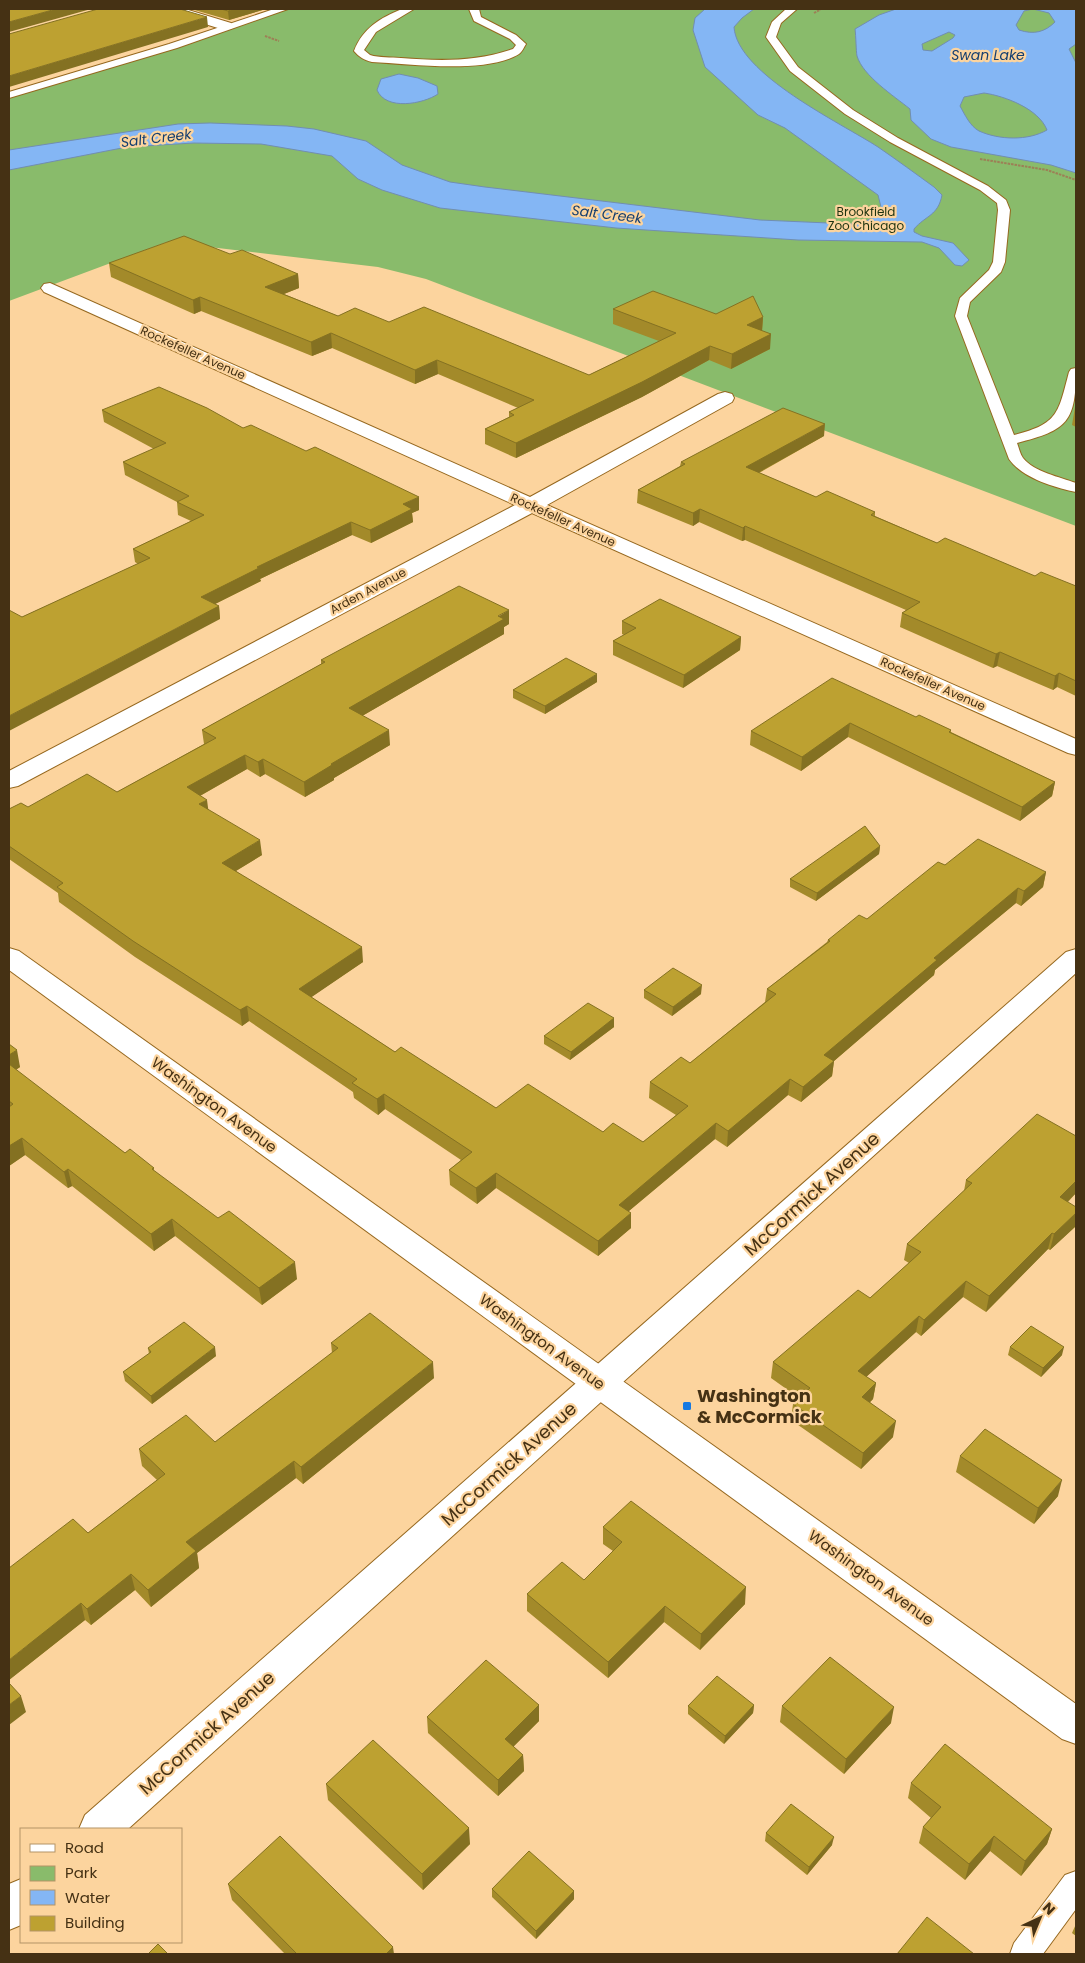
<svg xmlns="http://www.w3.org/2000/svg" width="1085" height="1963" font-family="Poppins,sans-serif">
<rect width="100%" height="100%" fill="#fcd49e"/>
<path fill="#89bb6b" d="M289,9H1076V526L426,279L378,267L167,242L9,301V98L110,67Z"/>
<path fill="#84b6f4" stroke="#718eb1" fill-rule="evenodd" d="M705,9H754L742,18L734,27C737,74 841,123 878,147C897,160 916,174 934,187L942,195C938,216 926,215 914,229V232L922,236L953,243L969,260L962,266L955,265L939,248L922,242L798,240L616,228L440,208L382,190L358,179L332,156L261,144L194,143L127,147L9,170V150L178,124L210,123L287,126L314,129L366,141L402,165L450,182L485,187L760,220L851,224L864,222L878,215L881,207L878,195L785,128L758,115L705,67L693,30L695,18Z
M896,9H1076V44L1069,49L1076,63V173L1051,165L951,147L931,139L911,120L910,109C894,96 863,76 857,56C856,51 856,36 855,29L879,15ZM1033,9L1049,13L1055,22C1045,32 1034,35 1019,30L1016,25L1024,11ZM949,32L955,35L953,38L932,51L923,50L922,44ZM984,93C1005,96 1039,109 1047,130C1028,141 999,140 979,131C970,126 965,115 960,106L964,97Z
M399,74L418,78L437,86L438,94C423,104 386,111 377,90L381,79Z"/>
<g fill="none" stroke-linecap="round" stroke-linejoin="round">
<defs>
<path id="lane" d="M274,9H288L177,48L9,98V92L169,44Z
M402,9H414L376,32L364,50L370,55C379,58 391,57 401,58C439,61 476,62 513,49L516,45L510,39L474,21L469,9H479L481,17L516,35L526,44C524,47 522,52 519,54C487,74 410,64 372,62C364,60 359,57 354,51C363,28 380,18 402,9Z
M786,9H797L781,23L776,37L798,67L853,110L898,138L988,186L1006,200L1010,210L1005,262L1001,272L970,302L967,316L1014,435C1058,424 1058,414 1069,372L1071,369L1076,368C1076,422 1068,430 1017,443C1019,448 1020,454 1023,458C1034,472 1060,477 1076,483V492C1055,488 1022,478 1009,459L955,316L960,298L989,270L993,262L998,210L997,203L980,190L890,142L845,114L790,71L766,37L772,22Z
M1076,1871V1909L1043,1954H1010L1014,1943L1065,1875Z"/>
<path id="street" d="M166,9H185L231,23L233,26L231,29H221L167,12Z
M50,283L530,497L718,394L725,392L732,394L734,398L732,402L547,505L1076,739V755L1068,753L532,513L18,786L9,788V771L515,505L44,292L41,288L44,284Z
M1076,949V973L128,1829H79L85,1815L1066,952Z
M21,1879V1925L9,1930V1884Z"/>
<path id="secondary" d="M9,948L19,951L1076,1704V1744L1062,1739L9,970Z"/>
</defs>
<use href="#lane" stroke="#96681f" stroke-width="2"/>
<use href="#street" stroke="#96681f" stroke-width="2"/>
<use href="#secondary" stroke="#96681f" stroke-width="2"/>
<path stroke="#9d7f56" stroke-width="2" stroke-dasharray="2.5 1" stroke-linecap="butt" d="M814,13L821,9
M265,36L279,41
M980,159L1047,170L1076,180"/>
<use href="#lane" fill="#fff" fill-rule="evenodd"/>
<use href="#street" fill="#fff" fill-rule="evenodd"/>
<use href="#secondary" fill="#fff" fill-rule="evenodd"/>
</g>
<path fill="#a38a2a" d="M191,9H266L229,20Z
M230,254L298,274L299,288L284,294L338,316L389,322L589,375L659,341L613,324V309L763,317L762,331L770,349L731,369L709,360L642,397L516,458L485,444V429L509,417V412L518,408L438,374L415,384L332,348L312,356L201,311L194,314L111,277L109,263Z
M1076,401V427L1072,425Z
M102,410L243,428L419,510L412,513L413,522L371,543L352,535L260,579L261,581L215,604L219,606L220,619L22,617L138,564L135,562L133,549L191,521L178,515L177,502L125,475L123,462L154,449L104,422Z
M824,436L759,473L816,497L875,512V516L937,543L1035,576L1076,586V696L1057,687L1053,690L997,666L993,668L900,627L902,613L906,610L745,540L742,541L699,522L693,526L637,503L638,490L680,466L681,462Z
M622,621L741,637L740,650L683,688L613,655V641L624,635L622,634Z
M509,624L504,627V634L362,716L390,745L334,778V780L305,797L265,774L260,777L247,769L200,796L208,810L262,855L236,871L363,962L311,997L395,1052L496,1108L603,1132L643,1142L676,1115L649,1098L650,1082L690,1063L765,1002L767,989L827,942L828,940L867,919L945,865L1046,872L1043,887L1021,906L1016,903L935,970L934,975L834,1061L832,1076L801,1102L788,1095L727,1147L715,1139L629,1211L631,1228L598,1256L496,1188L477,1204L450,1185L449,1170L461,1160L385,1109L378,1115L354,1098L353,1092L249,1021L242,1026L135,957L59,902L58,893L9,859V809L28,807L117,792L204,744L202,730L321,664V660Z
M597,682L545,714L513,698V690Z
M916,717L951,730V732L1055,782L1052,796L1020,821L848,737L801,771L750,745L751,731Z
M880,846L879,854L816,901L790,887V879Z
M644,990L701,994L672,1016L644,998Z
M614,1018V1027L570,1060L544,1044V1036Z
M9,1044L20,1067L16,1070L125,1153L154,1168V1171L297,1279L262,1305L175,1236L154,1251L72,1186L68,1188L25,1155L9,1166Z
M1076,1136V1193L1068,1202L1076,1226L1050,1250L1048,1249L986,1312L963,1297L921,1336L916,1332L866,1377L876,1383L873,1399L870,1402L893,1437L861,1469L791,1420L793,1404L799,1398L771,1378L773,1362L870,1298L909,1263L904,1260L907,1244L964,1191L966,1180Z
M331,1343L434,1378L303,1484L296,1478L197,1553L199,1568L151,1607L135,1590L91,1625L85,1620L9,1680L88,1533L157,1480L142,1466L139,1449L215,1442L332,1353Z
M1010,1347L1062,1355L1041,1377L1008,1355Z
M148,1348L216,1356L152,1404L125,1381L123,1372L149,1354Z
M960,1456L1058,1496L1034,1524L956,1472Z
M603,1527L745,1604L700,1650L664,1622L608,1678L527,1611V1594L584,1580L613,1551L603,1544Z
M539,1705V1721L513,1747L523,1755L524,1771L498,1796L428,1733L427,1717Z
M754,1705L753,1713L724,1744L688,1714V1706Z
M782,1706L891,1723L844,1774L780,1722Z
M911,1783L1052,1829L1047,1844L1021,1876L990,1851L965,1880L919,1843L923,1827L931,1818L908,1798Z
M326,1784L470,1844L423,1890L328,1800Z
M766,1833L832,1845L807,1875L765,1841Z
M228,1884L394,1954H285L232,1900Z
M492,1889L574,1899L536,1939L492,1897Z
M1076,1924V1936L1072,1933Z"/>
<path fill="#847122" d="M56,9H91L9,32V22Z
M234,9H266L229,20L228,11Z
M207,17L208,27L9,87V76Z
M298,274L299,288L266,301L265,287Z
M200,297L201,311L194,314L193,300Z
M763,317L762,331L747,325Z
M331,333L332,348L312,356L311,342Z
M771,334L770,349L731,369L732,354Z
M710,346L709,360L642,397L516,458V443Z
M437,360L438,374L415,384V370Z
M825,424L824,436L745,480L746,467Z
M419,497V510L412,513L413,522L371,543L370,530L403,504Z
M700,509L699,522L693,526V513Z
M351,522L352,535L260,579L261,581L203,610L201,597L257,567Z
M745,526V540L742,541L743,528Z
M219,606L220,619L9,731V716Z
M509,610V624L504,627V634L350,723L349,708Z
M741,637L740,650L683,688L684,675Z
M1000,652L997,666L993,668L996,654Z
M1059,673L1057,687L1053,690L1055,676Z
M597,674V682L545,714V706Z
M850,723L848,737L801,771L802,757Z
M389,730L390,745L334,778V780L305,797L304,782L331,764Z
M245,755L247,769L189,802L187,787Z
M263,759L265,774L260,777L258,762Z
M1055,782L1052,796L1020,821L1022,807Z
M207,800L209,815L199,804Z
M260,840L262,855L224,878L222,863Z
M880,846L879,854L816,901L817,893Z
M1046,872L1043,887L1021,906L1024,891Z
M1018,888L1016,903L935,970L934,975L834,1061L832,1076L801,1102L803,1087L824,1055L934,958Z
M362,947L363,962L300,1005L299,989Z
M702,985L701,994L672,1016L673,1007Z
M247,1006L249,1021L242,1026L240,1010Z
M614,1018V1027L570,1060L571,1052Z
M17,1050L20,1067L9,1074V1055Z
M790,1079L788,1095L727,1147L728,1131Z
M384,1094L385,1109L378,1115L377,1099Z
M716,1123L715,1139L618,1220L619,1205Z
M22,1138L25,1155L9,1166V1146Z
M68,1169L72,1186L68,1188L64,1172Z
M496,1173V1188L477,1204L476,1188Z
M1076,1181V1193L1056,1213L1060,1197Z
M631,1213V1228L598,1256V1241Z
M1076,1213V1226L1050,1250L1054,1234Z
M172,1219L175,1236L154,1251L151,1234Z
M1052,1233L1048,1249L986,1312L989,1296Z
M295,1262L297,1279L262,1305L259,1288Z
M966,1281L963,1297L921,1336L924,1320Z
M919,1316L916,1332L855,1387L858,1371Z
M215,1347L216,1356L152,1404L151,1396Z
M1064,1347L1062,1355L1041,1377L1043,1368Z
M433,1362L434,1378L303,1484L301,1467Z
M876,1383L873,1399L859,1413L862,1397Z
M896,1421L893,1437L861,1469L863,1453Z
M294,1461L296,1478L197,1553L199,1568L151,1607L148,1590L186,1542Z
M1062,1480L1058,1496L1034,1524L1038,1508Z
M131,1574L135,1590L91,1625L87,1609Z
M746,1587L745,1604L700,1650L701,1634Z
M81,1603L85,1620L9,1680V1660Z
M665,1606L664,1622L608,1678V1662Z
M21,1696L26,1712L9,1725V1705Z
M539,1705V1721L505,1755V1739Z
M754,1705L753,1713L724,1744L725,1736Z
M894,1707L891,1723L844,1774L846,1759Z
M523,1755L524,1771L498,1796V1780Z
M469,1828L470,1844L423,1890L422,1874Z
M1052,1829L1047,1844L1021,1876L1025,1861Z
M994,1836L990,1851L965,1880L969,1864Z
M834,1837L832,1845L807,1875L809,1867Z
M574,1891V1899L536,1939V1931Z
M393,1947L394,1954H386Z"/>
<path fill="#bda131" stroke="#847122" d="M9,9H56L9,22Z
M98,9H180L207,17L9,76V34Z
M221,9H234L228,11Z
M184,236L230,254L242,250L298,274L265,287L338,316L355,308L389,322L424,307L589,375L676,333L613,309L653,291L716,314L753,296L763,317L747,325L771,334L732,354L710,346L642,382L516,443L485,429L514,415L509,412L534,400L437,360L415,370L331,333L311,342L200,297L193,300L109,263Z
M159,387L207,408L243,428L251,425L306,451L315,447L419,497L403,504L412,509L370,530L351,522L257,567L259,568L201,597L219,606L9,716V610L22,617L150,558L133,549L204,515L177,502L189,496L123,462L166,443L102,410Z
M783,408L825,424L746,467L816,497L827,491L875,512L871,515L937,543L945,538L1035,576L1041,572L1076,586V681L1059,673L1055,676L1000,652L996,654L902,613L920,602L745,526L743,528L700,509L693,513L638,490L685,464L681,462Z
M459,586L509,610L498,616L504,619L349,708L389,730L331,764L332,765L304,782L263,759L258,762L245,755L187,787L207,800L199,804L260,840L222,863L362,947L299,989L395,1052L401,1047L496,1108L528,1084L603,1132L613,1123L643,1142L688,1106L650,1082L681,1057L690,1063L776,994L767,989L830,941L828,940L859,915L867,919L938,862L945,865L978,839L1046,872L1024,891L1018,888L934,958L937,960L824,1055L834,1061L803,1087L790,1079L728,1131L716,1123L619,1205L631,1213L598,1241L496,1173L476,1188L449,1170L472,1152L384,1094L377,1099L352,1083L357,1079L247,1006L240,1010L133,941L57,887L63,883L9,846V809L21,803L28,807L87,774L117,792L216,738L202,730L325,662L321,660Z
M660,599L741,637L684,675L613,641L636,628L622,621Z
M566,658L597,674L545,706L513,690Z
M832,678L916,717L919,715L951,730L949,732L1055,782L1022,807L850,723L802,757L751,731Z
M865,826L880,846L817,893L790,879Z
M673,968L702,985L673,1007L644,990Z
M588,1003L614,1018L571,1052L544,1036Z
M9,1044L17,1050L9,1055Z
M9,1064L125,1153L130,1149L154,1168L152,1169L218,1218L229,1211L295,1262L259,1288L172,1219L151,1234L68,1169L64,1172L22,1138L9,1146V1107L13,1104L9,1101Z
M1037,1114L1076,1136V1181L1060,1197L1076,1207V1213L1054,1234L1052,1233L989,1296L966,1281L924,1320L919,1316L858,1371L876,1383L862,1397L896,1421L863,1453L793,1404L810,1388L773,1362L858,1290L870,1298L921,1252L907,1244L972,1183L966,1180Z
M370,1313L433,1362L301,1467L294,1461L186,1542L196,1551L148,1590L131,1574L87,1609L81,1603L9,1660V1568L73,1519L88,1533L165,1474L139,1449L186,1415L215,1442L338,1348L331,1343Z
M184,1322L215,1347L151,1396L123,1372L151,1352L148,1348Z
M1031,1326L1064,1347L1043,1368L1010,1347Z
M985,1429L1062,1480L1038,1508L960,1456Z
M631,1501L746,1587L701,1634L665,1606L608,1662L527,1594L562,1562L584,1580L622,1542L603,1527Z
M830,1657L894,1707L846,1759L782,1706Z
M486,1660L539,1705L505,1739L523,1755L498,1780L427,1717Z
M717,1676L754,1705L725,1736L688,1706Z
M9,1683L21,1696L9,1705Z
M373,1740L469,1828L422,1874L326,1784Z
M945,1744L1052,1829L1025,1861L994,1836L969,1864L923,1827L941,1807L911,1783Z
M791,1804L834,1837L809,1867L766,1833Z
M280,1836L393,1947L386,1954H297L228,1884Z
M529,1851L574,1891L536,1931L492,1889Z
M927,1917L974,1954H897Z
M158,1944L168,1954H148Z"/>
<rect fill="#1679e2" stroke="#fcd49e" stroke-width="2" x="682" y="1401" width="10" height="10" rx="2.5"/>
<g text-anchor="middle" stroke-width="4.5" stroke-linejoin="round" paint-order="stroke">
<g font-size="12" fill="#1e3310" stroke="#fcd49e">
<text x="866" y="216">Brookfield<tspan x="866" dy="14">Zoo Chicago</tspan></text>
</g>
<g font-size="12" fill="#453114" stroke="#fcd49e">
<text transform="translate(193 353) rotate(24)" y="4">Rockefeller Avenue</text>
<text transform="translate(563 520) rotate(24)" y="4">Rockefeller Avenue</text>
<text transform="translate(368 591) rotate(-28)" y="4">Arden Avenue</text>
<text transform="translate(933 684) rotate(24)" y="4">Rockefeller Avenue</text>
</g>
<g font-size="14" font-style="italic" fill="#153e6f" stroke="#fcd49e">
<text x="988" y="60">Swan Lake</text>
<text transform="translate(156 138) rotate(-7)" y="5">Salt Creek</text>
<text transform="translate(607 214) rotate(7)" y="5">Salt Creek</text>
</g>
<g font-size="15" fill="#453114" stroke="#fcd49e">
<text transform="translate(214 1105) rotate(36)" y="5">Washington Avenue</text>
<text transform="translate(542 1342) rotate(36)" y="5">Washington Avenue</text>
<text transform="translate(871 1578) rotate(36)" y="5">Washington Avenue</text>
</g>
<g font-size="18" fill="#453114" stroke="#fcd49e">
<text transform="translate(812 1194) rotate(-42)" y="6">McCormick Avenue</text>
<text transform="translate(509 1464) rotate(-42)" y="6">McCormick Avenue</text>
<text transform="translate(207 1733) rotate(-42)" y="6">McCormick Avenue</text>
</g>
<g font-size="18" font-weight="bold" fill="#453114" stroke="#fcd49e" text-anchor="start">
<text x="697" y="1402">Washington<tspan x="697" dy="21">&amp; McCormick</tspan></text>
</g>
</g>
<rect width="1085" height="1963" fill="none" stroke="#453114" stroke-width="20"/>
<rect x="20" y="1828" width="162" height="115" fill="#fcd49e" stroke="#b39367"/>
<rect x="30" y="1844" width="25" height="8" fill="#ffffff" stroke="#b39367"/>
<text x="65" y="1853" font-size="15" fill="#453114">Road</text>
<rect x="30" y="1866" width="25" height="15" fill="#89bb6b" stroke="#b39367"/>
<text x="65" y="1878" font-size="15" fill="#453114">Park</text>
<rect x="30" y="1890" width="25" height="15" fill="#84b6f4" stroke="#b39367"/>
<text x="65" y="1903" font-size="15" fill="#453114">Water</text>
<rect x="30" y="1916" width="25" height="15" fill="#bda131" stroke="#b39367"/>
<text x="65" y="1928" font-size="15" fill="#453114">Building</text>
<g transform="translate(1040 1918) rotate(44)" stroke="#fcd49e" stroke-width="4" paint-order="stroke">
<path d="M0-4L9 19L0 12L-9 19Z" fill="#453114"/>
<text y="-8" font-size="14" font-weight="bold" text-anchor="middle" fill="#453114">N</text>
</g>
</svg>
